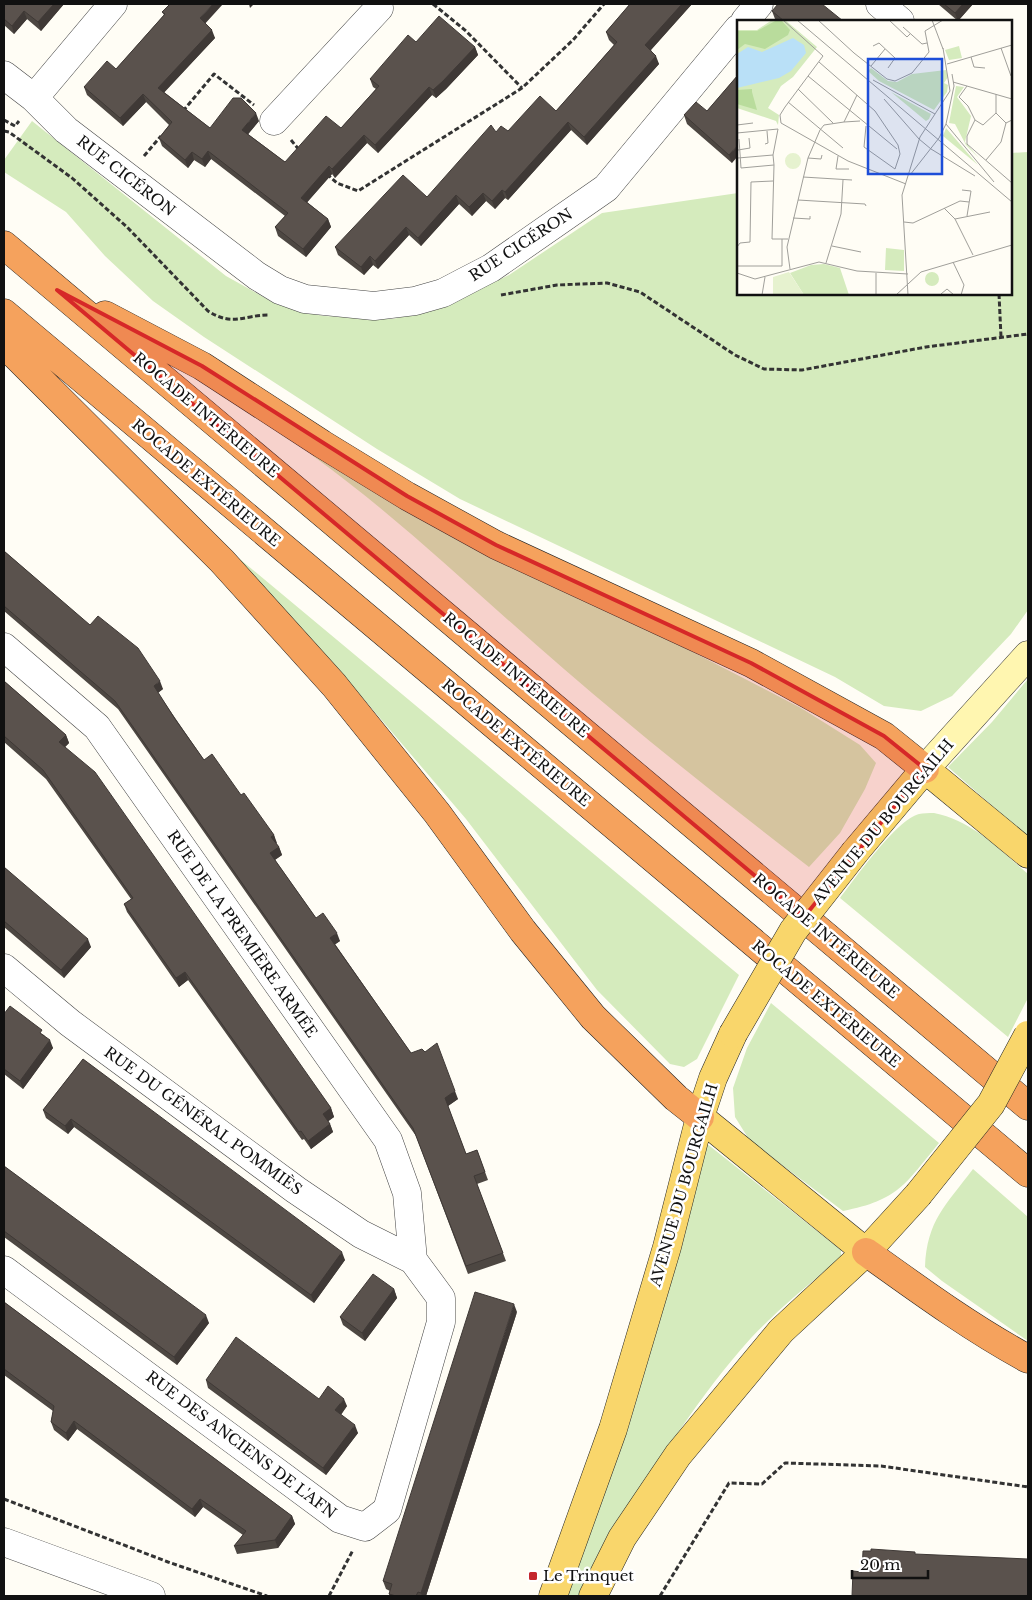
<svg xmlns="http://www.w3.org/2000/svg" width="1032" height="1600" font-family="'Libre Baskerville',serif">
<rect width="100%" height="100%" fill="#fffdf5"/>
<path fill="#d5ebbd" d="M32,121L226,276L276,304L323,316L393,319L445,306L509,275L602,213L738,193V294H1011V153L1028,152V610L1011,634L952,696L921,711L884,706L835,677L460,499L377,449L204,337L153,301L105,256L66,212L4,172V160Z
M316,451L515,566L683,647L801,708L860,745L876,763L865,789L840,833L809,867C726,803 644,738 564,669C481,598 402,520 313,456Z
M235,555L739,975L697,1059L684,1067L670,1064L597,990L466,819L362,697L297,626L230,560Z
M1028,679V837L948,767L992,722Z
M934,813C973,821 999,849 1028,874V998L1008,1037L840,898C855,879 896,820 919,814C923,813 929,813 934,813Z
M771,1003L939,1143C905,1184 899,1200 843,1211L750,1141L735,1117L733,1088L747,1048Z
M706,1143L841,1250V1257C811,1283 779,1308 751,1338C682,1415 631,1506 580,1596H564Z
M973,1169L1028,1217V1341L942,1281L925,1267C927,1220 946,1205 973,1169Z"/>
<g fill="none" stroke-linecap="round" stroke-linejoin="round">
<defs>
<path id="minor" d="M880,4L900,21
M745,21L759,4
M4,75L34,98L66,130L257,276L280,290L305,299L374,306L415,301L443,293L464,282L491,268L606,188L738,29
M34,98L113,4
M274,121L379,8L378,4
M4,647L97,727L388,1140L407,1193L413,1260
M4,968L70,1023L296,1190L361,1234L413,1260L441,1298V1322L387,1510L365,1527L340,1519L4,1270
M4,1542L151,1596"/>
<path id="secondary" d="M925,769L1028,655"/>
<path id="primary" d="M855,852L925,769L1028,854
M700,1117L866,1252
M553,1596L613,1429L667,1247L700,1117L713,1078L733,1034
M593,1596L622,1538L678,1455L781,1331L866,1252L918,1195"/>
<path id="motorway" d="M4,245L1028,1106
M4,313L1028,1173
M105,315L202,366L322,444L407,496L496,545L751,663L884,736L925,769
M4,344L222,561L334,685L437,813L523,931L593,1017L676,1098L700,1117
M866,1252C919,1290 971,1328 1028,1359"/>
</defs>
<use href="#minor" stroke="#444" stroke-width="29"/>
<use href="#secondary" stroke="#333" stroke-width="29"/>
<use href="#primary" stroke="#222" stroke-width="29"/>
<use href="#motorway" stroke="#222" stroke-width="29"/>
<path stroke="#333" stroke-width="3" stroke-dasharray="5 2.5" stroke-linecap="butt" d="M433,4L466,31L522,88
M183,111L214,74L254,105
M4,120L15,126L19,121
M4,131L9,132L72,178L127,227L208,311C233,327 243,315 269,315
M291,140L300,151
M144,156L161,136
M327,174L337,183L358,191L522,88L573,40L604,4
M999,294L1001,337
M501,295L557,285L607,283L640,292L735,355L764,369L802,370L926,347L1028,334
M4,1499L168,1562L267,1596
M329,1596L353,1550
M660,1596L729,1483L762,1484L785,1463L881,1466L1028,1487"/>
<use href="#minor" stroke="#fff" stroke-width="28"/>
<use href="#secondary" stroke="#fff6b0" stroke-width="28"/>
<use href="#primary" stroke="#f9d66b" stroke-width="28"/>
<use href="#motorway" stroke="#f5a25d" stroke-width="28"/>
<defs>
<path id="primary-bridge" d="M733,1034L793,931L855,852
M918,1195L991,1104L1028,1035"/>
</defs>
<use href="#primary-bridge" stroke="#222" stroke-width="29" stroke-linecap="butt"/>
<use href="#primary-bridge" stroke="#f9d66b" stroke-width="28"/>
</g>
<path fill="#4d4742" d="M4,4H64L41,31L27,19L14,34L4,25Z
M630,4H692L651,50L659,64L587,145L571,130L508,200L505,198L495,209L486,201L472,216L459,204L421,246L409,235L378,269L373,265L364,275L338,255L335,247L427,197L496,132L508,131L556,111L614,45L609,40L606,32Z
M938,4H973L958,21Z
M772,11L843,21H778L775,19Z
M162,12L205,23L215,38L164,92L210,128L259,121L248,134L285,162L341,128L376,89L373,87L370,79L416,42L475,47L478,55L446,89L436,98L432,95L378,153L367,143L335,178L332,174L307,202L328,219L331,227L306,257L278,236L275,227L285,216L211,159L205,167L194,160L188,168L162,146L159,138L169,125L146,102L123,126L87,95L84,87L116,69L164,15Z
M738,75L732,163L687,124L684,115L707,111Z
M4,551L163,689L158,693L204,760L241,795L274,835L276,843L279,847L282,855L275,860L316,918L340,941L335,944L411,1053L458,1099L448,1106L466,1154L477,1150L488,1180L477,1184L506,1261L468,1274L416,1136L118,709L4,611Z
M4,681L66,735L69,743L65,747L331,1108L334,1117L328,1121L330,1124L333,1132L311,1149L304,1139L302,1140L188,980L179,987L127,912L124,904L131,899L46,779L4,742Z
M4,867L91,947L64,978L4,927Z
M4,1014L44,1035L53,1048L23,1089L4,1074Z
M83,1059L345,1260L314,1303L74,1127L68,1134L46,1118L43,1110Z
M4,1166L209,1323L177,1365L4,1237Z
M394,1289L397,1298L365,1341L343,1325L340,1317Z
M4,1302L292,1516L295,1524L278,1548L237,1554L234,1546L243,1535L203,1507L195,1517L77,1429L68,1441L54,1430L51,1422L53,1411L4,1375Z
M517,1312L426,1596H390L389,1594L390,1591L386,1589L383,1581Z
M206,1380L319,1399L347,1406L341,1415L358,1433L326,1475L208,1388Z"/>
<path fill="#3f3936" d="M54,4H64L41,31L38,22Z
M213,4H223L203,26L200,18Z
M249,4H254L250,8Z
M682,4H692L648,53L645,45Z
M963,4H973L958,21L955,13Z
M24,11L27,19L14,34L12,26Z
M212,30L215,38L161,96L158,88Z
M475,47L478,55L446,89L436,98L433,90Z
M656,56L659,64L587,145L584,137Z
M429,87L432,95L378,153L375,145Z
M143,94L146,102L123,126L120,118Z
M256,113L259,121L245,138L242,130Z
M568,122L571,130L508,200L505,192Z
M364,135L367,143L335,178L332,169Z
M738,145V156L732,163L729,155Z
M208,151L211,159L205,167L202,159Z
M192,152L194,160L188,168L185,160Z
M329,166L332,174L304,206L301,198Z
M502,190L505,198L495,209L492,201Z
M483,193L486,201L472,216L469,207Z
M456,195L459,204L421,246L418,238Z
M328,219L331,227L306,257L303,249Z
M406,227L409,235L378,269L375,261Z
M370,256L373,265L364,275L361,267Z
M160,681L163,689L156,694L154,686Z
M66,735L69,743L62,750L59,742Z
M274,835L277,843L274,845L271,837Z
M279,847L282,855L273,861L270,853Z
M337,933L340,941L333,946L330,938Z
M88,939L91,947L64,978L61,970Z
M185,972L188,980L179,987L176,978Z
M50,1040L53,1048L23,1089L20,1081Z
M455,1091L458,1099L448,1106L445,1098Z
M331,1108L334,1117L326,1123L323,1114Z
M71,1119L74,1127L68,1134L65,1126Z
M330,1124L333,1132L311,1149L308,1141Z
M342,1252L345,1260L314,1303L311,1295Z
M394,1289L397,1298L365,1341L362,1333Z
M514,1304L517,1312L426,1596H422L421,1593Z
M206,1315L209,1323L177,1365L174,1357Z
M344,1399L347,1406L338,1418L335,1410Z
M74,1421L77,1429L68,1441L66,1433Z
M355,1425L358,1433L326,1475L323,1468Z
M200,1499L203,1507L195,1517L192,1509Z
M292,1516L295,1524L278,1548L275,1540Z"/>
<path fill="#5a524d" stroke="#3f3936" d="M4,4H54L38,22L24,11L12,26L4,19Z
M170,4H213L200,18L212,30L158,88L210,128L233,98H241L256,113L242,130L285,162L326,116L341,128L379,86L370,79L408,35L416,42L439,16L475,47L443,81L433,90L429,87L375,145L364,135L332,169L329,166L301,198L328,219L303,249L275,227L288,213L208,151L202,159L192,152L185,160L159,138L172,122L143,94L120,118L84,87L107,61L116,69L165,14L162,12Z
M630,4H682L645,45L656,56L584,137L568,122L505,192L502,190L492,201L483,193L469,207L456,195L418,238L406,227L375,261L370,256L361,267L335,247L403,175L427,197L491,125L496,132L501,126L508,131L540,96L556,111L617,42L606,32Z
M778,4H822L843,21H784L772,11Z
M944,4H963L955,13Z
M738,75V134L736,136L738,138V145L729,155L684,115L696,102L707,111Z
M4,551L90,625L98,616L138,648L160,681L154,686L175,719L204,760L212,754L241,795L244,793L274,835L271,837L279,847L270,853L316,918L323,913L337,933L330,938L411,1053L422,1049L425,1052L437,1043L455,1091L445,1098L466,1154L477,1150L485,1172L474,1176L503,1253L466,1266L413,1128L115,701L4,606Z
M4,681L66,735L59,742L95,772L331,1108L323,1114L330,1124L308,1141L301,1131L299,1132L185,972L176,978L124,904L133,898L43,770L4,736Z
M4,867L88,939L61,970L4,921Z
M10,1006L42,1030L40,1033L50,1040L20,1081L4,1069V1014Z
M83,1059L342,1252L311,1295L71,1119L65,1126L43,1110Z
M4,1166L206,1315L174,1357L4,1231Z
M373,1274L394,1289L362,1333L340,1317Z
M475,1292L514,1304L421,1593L418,1592L416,1596H396L389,1594L392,1584L383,1581Z
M4,1302L292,1516L275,1540L234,1546L246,1531L200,1499L192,1509L74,1421L66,1433L51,1422L54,1406L4,1369Z
M236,1337L319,1399L328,1386L344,1399L335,1410L355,1425L323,1468L206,1380Z
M871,1549L915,1552V1554L1028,1559V1596H852L853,1571L862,1572L863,1551H871Z"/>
<path fill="#d62828" fill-opacity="0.2" stroke="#d62828" stroke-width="4" stroke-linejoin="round" d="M57,290L202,366L407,496L496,545L751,663L884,736L925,769L804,917Z"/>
<rect fill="#c4262e" stroke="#fff" stroke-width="2" x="528" y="1571" width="10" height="10" rx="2.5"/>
<g text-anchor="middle" stroke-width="5" stroke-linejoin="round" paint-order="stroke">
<g font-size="15" fill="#111" stroke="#fff">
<text transform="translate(126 176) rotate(38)" y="5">RUE CICÉRON</text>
<text transform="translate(521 245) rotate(-33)" y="5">RUE CICÉRON</text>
<text transform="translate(206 415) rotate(40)" y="5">ROCADE INTÉRIEURE</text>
<text transform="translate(206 483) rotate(40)" y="5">ROCADE EXTÉRIEURE</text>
<text transform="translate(516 675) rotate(40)" y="5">ROCADE INTÉRIEURE</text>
<text transform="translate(516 743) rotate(40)" y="5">ROCADE EXTÉRIEURE</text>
<text transform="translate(883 822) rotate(-50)" y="5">AVENUE DU BOURGAILH</text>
<text transform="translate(242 934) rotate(55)" y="5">RUE DE LA PREMIÈRE ARMÉE</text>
<text transform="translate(826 936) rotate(40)" y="5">ROCADE INTÉRIEURE</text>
<text transform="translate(826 1004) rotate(40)" y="5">ROCADE EXTÉRIEURE</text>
<text transform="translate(203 1121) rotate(36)" y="5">RUE DU GÉNÉRAL POMMIÈS</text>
<text transform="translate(684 1185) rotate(-74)" y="5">AVENUE DU BOURGAILH</text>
<text transform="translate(241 1445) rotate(37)" y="5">RUE DES ANCIENS DE L'AFN</text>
</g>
<g font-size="15" fill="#111" stroke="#fff" text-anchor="start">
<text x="543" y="1581">Le Trinquet</text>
</g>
</g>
<g transform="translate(737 20)">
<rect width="275" height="275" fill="#fffdf5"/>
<path d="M35,0H48L80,27L56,57L44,66L31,88L42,95L41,105L39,101L0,88V10H20ZM222,26L225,38L212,40L208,30ZM134,48L151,61L160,62L175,54L209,50L211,57L207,63L211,65L210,72L197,90L142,61L131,51ZM219,66L227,67L220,77L234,96L228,122L242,138L229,125L218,104L212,103ZM154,72L194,94L192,99L189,101ZM209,108L241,145L206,116ZM149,228L167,230V251L148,250ZM87,244L103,248L112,275H67L53,253L74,245ZM188 259a7 7 0 1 1 14 0a7 7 0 1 1-14 0Z" fill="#d5ebbd"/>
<path d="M40,0H44L53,10L51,15L28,29L8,24L0,30V11H20ZM15,69V72L20,90L0,84V70Z" fill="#b9dc9c"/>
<path d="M48 141a8 8 0 1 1 16 0a8 8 0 1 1-16 0ZM52,252L67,275H36V257Z" fill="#e6f2cf"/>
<path d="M56,18L67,25L69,33L54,51L42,58L0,68V34L11,27L25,32Z" fill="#b9e0f7"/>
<path fill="none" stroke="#a09f9a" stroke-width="1" d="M60,0L275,182M81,0L117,33L150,59L158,61L175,53L192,32L188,11L206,0M152,0L170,17L173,14M195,0L206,29M166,7L185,24L190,23M136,26L142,23L158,38L151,48M264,28L274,56M234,37L237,47L248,48M82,42L138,91L161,125L163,134L158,149L127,127L129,106M210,44L275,25M134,46L148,29M71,56L160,129M136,60L198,94M216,62L275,79M230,66L222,77L231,86L238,100L230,116V124L275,163M61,69L96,103M259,74V93M147,79L182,119M51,82L106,128M259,93L269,103L275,100M238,100L246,105L259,93M107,102L123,101M44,103L111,141L169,164M44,103L43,95L48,87L86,36L46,0M209,104L257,162M0,105L16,103M0,113L41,109M2,119L4,148L37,145L36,135M182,119L194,129M28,124L31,123L30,111M194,129L238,156M1,130L13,128L12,118M101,136L99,149H112M1,138L36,135L41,109M71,138L84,139L85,135M249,140L264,122L269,103M173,155L202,118L209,104L217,66L215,54M66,157L115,160M225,170L234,171L230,196M61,180L128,184L129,186M207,188L218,199L236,235M56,198L73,199V196M218,199L253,192M167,202L176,203L223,181L232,182M35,219L37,145M35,219H51M95,226L124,232M0,227L3,223L13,222L14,162L36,161M216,242L227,265L224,275M89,243L104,194L106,160M0,246H45V219M53,249L50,227L71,138L83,110L87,105L107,102L120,75M0,253L18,259L82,242L120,251L171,254M204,274L210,269L217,275M25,275L28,257M139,275V253M159,275L184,252L275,225M171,275L165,175L183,117L213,71L206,28"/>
<path fill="#1d4ed8" fill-opacity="0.15" stroke="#1d4ed8" stroke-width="2.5" d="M131,39H205V154H131Z"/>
<rect width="275" height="275" fill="none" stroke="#111" stroke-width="2.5"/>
</g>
<rect width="1032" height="1600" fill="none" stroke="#111111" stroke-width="10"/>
<path d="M852 1570v8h76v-8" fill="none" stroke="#111111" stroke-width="2.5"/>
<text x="860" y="1570" font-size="15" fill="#111111" stroke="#ffffff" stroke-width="4" paint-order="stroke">20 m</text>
</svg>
